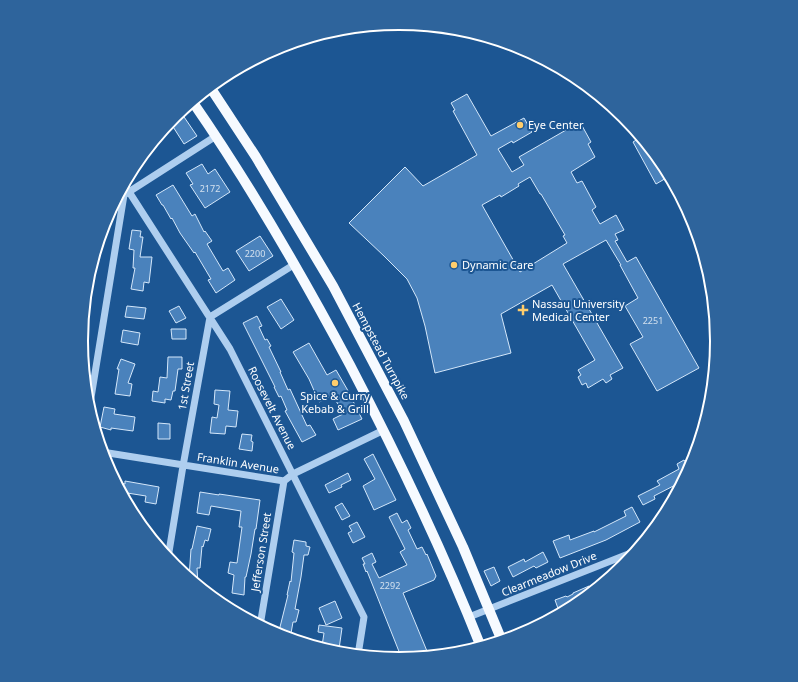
<svg xmlns="http://www.w3.org/2000/svg" width="798" height="682" font-family="'Noto Sans',sans-serif">
<rect width="100%" height="100%" fill="#1c5693"/>
<path fill="#4a82bc" stroke="#d4e7fa" fill-rule="evenodd" d="M467,94L491,136L524,118L532,132L513,143L512,141L498,149L512,172L524,165L519,157L580,122L591,142L588,144L595,157L571,172L577,183L582,181L596,207L592,210L600,224L616,215L624,230L615,234L618,240L615,241L627,262L636,257L699,368L657,391L630,344L643,337L625,306L638,298L620,265H621L606,240L563,264L623,368L610,375L612,379L606,383L603,379L588,388L586,383L582,385L578,377L581,375L578,370L595,360L552,285L501,314L511,353L435,373L425,326L417,298L407,279L384,256L349,223L405,167L423,186L477,155L453,111L455,110L451,103ZM530,177L540,194H541L565,235L563,236L567,243L520,272L482,205L500,195L501,197L519,186L518,184Z
M180,111L197,136L184,144L170,122L174,116Z
M641,137L664,165L668,173L667,174L668,177L656,184L633,142Z
M202,164L208,174L215,169L230,192L205,208L190,185L193,184L186,173Z
M173,185L192,216L195,214L204,232L205,231L212,241L207,244L223,271L228,268L235,280L216,293L208,280L211,279L195,252L194,253L180,233L172,218L171,219L163,205H162L156,195Z
M132,230L141,231L140,237H143L140,257H152L149,283L144,282L143,291L131,289L135,268H133L134,250L129,249Z
M260,236L273,256L249,271L236,251Z
M281,299L294,320L281,329L267,307Z
M127,306L146,308L144,319L125,317Z
M179,306L186,318L176,323L169,311Z
M257,316L262,326L259,327L265,340L267,339L271,346L269,347L281,372H280L288,390L290,389L307,426L310,425L316,435L302,442L285,411L287,410L281,396L279,397L274,387H275L243,323Z
M171,329H186V339H172Z
M123,330L140,333L138,345L121,342Z
M309,343L327,375L336,370L347,389L362,419L338,430L333,419L343,414L333,395L319,402L309,379L293,352Z
M168,357H182V369H178L175,391H173L171,400L165,399V403L152,401L153,391L158,392L160,377L167,378Z
M121,359L135,364L128,383L132,384L130,396L115,394L119,369H117Z
M215,390L230,391L228,410L238,411L236,427L226,426L225,434L210,433L212,417L217,418L219,405L214,404Z
M104,407L115,409L114,414L135,417L133,431L111,428V430L100,427Z
M158,423L170,424V439H158Z
M242,434L252,435L251,441L253,442L252,451L239,449Z
M373,454L396,500L374,510L363,486L375,479L364,459Z
M684,460L687,464L693,460L683,481L654,496L655,499L643,505L638,496L660,485L657,481L679,469L677,464Z
M348,473L351,480L341,485L342,487L329,493L325,485Z
M125,481L159,487L156,504L145,502L146,496L121,492L115,482L125,484Z
M200,492L219,495V494L260,500L256,529H255L251,554L246,577H245L244,595L232,593L234,575L228,573L230,562L237,563L242,527H239L241,511L211,506L209,515L197,513Z
M342,503L350,516L342,520L335,507Z
M632,507L640,522L606,540L560,558L553,541L569,535L570,540L594,531V532L626,516L624,511Z
M397,513L402,523L407,520L411,528L408,530L417,549L422,547L426,555L427,554L436,576L434,580L403,593L429,656L402,659L367,571L366,572L363,564H365L362,558L372,553L376,562L372,564L379,578L407,565L400,552L405,549L389,517Z
M357,522L365,537L353,543L348,533L352,531L349,526Z
M197,526L211,529L208,541L205,540L203,547L202,546L200,568H197L198,585L189,578L191,549H192Z
M294,540L306,542V546L310,547L308,555H304L301,577L295,609L299,610L296,622H293L290,639L278,635L288,595H287L290,581L291,582L294,553L292,552Z
M543,552L548,562L536,568L534,566L513,577L508,567L524,559L525,562Z
M494,567L500,581L491,586L484,571Z
M589,586L592,592L575,606L560,614L555,600L566,596L567,597L573,594V593Z
M335,601L342,618L326,625L319,608Z
M319,625L342,628L339,649L322,646L324,633L318,632Z"/>
<g fill="none" stroke-linecap="round" stroke-linejoin="round">
<path stroke="#aeceef" stroke-width="7" d="M124,184L230,349L364,617L358,655
M89,410L124,195L216,136
M102,452L284,481L293,474L384,430
M168,558L183,466L210,317L295,264
M469,617L636,551
M260,626L284,481"/>
<path stroke="#f6faff" stroke-width="10" d="M210,87L256,157L333,286L404,421L463,547L502,641
M192,101C251,186 302,275 350,365C398,457 443,551 481,647"/>
</g>
<g fill="#ffcd6c" stroke="#1c5693" stroke-width="1.5">
<circle cx="520" cy="125" r="4"/>
<circle cx="454" cy="265" r="4"/>
<path d="M521 304h4v4h4v4h-4v4h-4v-4h-4v-4h4z"/>
<circle cx="335" cy="383" r="4"/>
</g>
<g text-anchor="middle" stroke-width="4" stroke-linejoin="round" paint-order="stroke">
<g font-size="9" fill="#d2e0ee">
<text x="210" y="192">2172</text>
<text x="255" y="257">2200</text>
<text x="653" y="324">2251</text>
<text x="390" y="589">2292</text>
</g>
<g font-size="11" fill="#fff" stroke="#1c5693" text-anchor="start">
<text x="528" y="129">Eye Center</text>
<text x="462" y="269">Dynamic Care</text>
<text x="532" y="308">Nassau University<tspan x="532" dy="13">Medical Center</tspan></text>
<text x="335" y="400" text-anchor="middle">Spice &amp; Curry<tspan x="335" dy="13">Kebab &amp; Grill</tspan></text>
</g>
<g font-size="11" fill="#fff" stroke="#1c5693">
<text transform="translate(381 351) rotate(62)" y="4">Hempstead Turnpike</text>
<text transform="translate(186 386) rotate(-80)" y="4">1st Street</text>
<text transform="translate(272 408) rotate(63)" y="4">Roosevelt Avenue</text>
<text transform="translate(238 463) rotate(9)" y="4">Franklin Avenue</text>
<text transform="translate(261 552) rotate(-81)" y="4">Jefferson Street</text>
<text transform="translate(549 574) rotate(-22)" y="4">Clearmeadow Drive</text>
</g>
</g>
<path d="M0 0H798V682H0ZM88 341a311 311 0 1 1 622 0a311 311 0 1 1-622 0Z" fill="#2e649c" fill-rule="evenodd"/>
<path fill="none" stroke="#fff" stroke-width="2" d="M88 341a311 311 0 1 1 622 0a311 311 0 1 1-622 0Z"/>
</svg>
